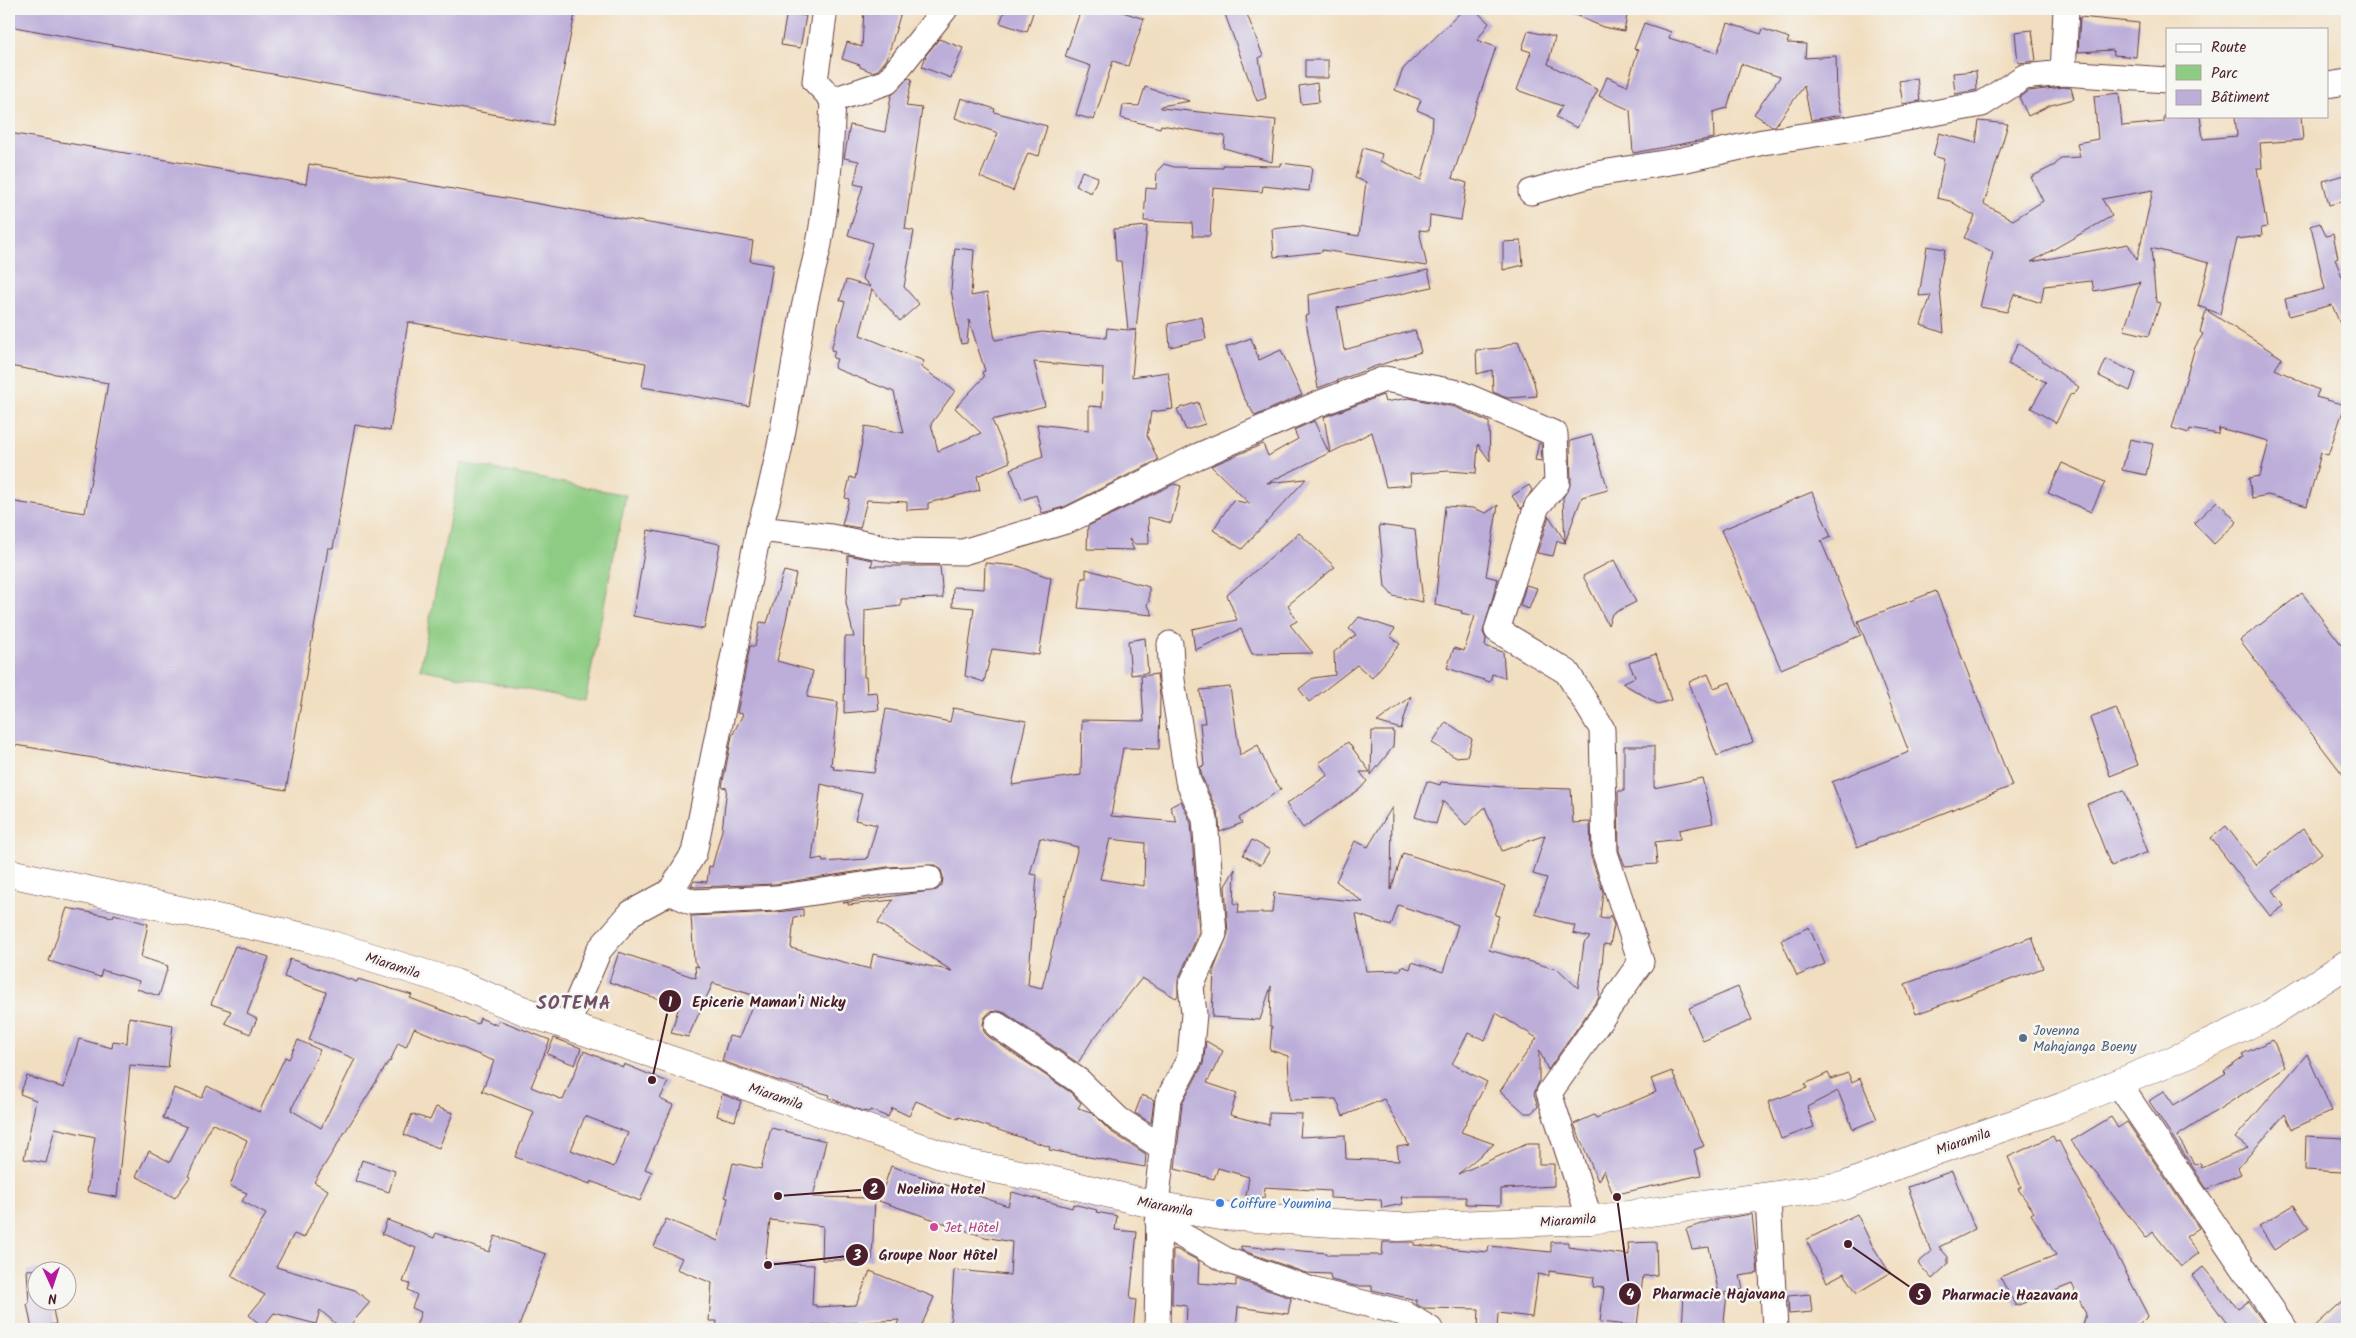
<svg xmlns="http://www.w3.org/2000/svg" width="2356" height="1338" font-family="Kalam,sans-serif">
<rect width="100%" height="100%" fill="#f6f6f2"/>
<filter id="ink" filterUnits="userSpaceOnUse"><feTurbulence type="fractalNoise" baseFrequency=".02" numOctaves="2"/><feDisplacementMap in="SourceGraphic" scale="10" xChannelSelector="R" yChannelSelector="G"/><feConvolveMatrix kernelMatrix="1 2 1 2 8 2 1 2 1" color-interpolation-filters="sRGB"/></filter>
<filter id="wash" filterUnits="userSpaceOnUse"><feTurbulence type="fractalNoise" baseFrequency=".0096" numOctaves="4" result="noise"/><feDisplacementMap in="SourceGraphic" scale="20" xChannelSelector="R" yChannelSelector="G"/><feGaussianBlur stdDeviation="1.12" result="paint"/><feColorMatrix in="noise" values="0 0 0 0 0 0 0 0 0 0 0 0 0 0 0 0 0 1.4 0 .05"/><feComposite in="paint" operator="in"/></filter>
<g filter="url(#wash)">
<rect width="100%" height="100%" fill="#f1dec0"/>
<path fill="#8dcc82" stroke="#6c7656" d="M461,463L626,495L585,701L420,669Z"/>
<g id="blocks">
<path fill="#bcaed9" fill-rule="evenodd" d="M9,9H576L552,125L9,26Z
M864,9H902L887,59L878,70L872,72L860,67V65L842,59L847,42L862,47Z
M1005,9H1034L1027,32L1000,23Z
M1081,9H1114L1144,19L1128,66L1113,61L1094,120L1076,115L1091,66L1065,57Z
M1223,9H1245L1263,56L1259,58L1266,98L1257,101Z
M1464,9H1474L1489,23L1477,40L1496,47L1452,178L1467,183L1461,220L1430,215L1429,231L1419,230L1427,266L1322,250V252L1274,257L1272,229L1299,226L1359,236L1366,182L1355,178L1363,148L1382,154L1380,161L1421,180L1431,145L1433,117L1417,110L1421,100L1395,90L1403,69Z
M1561,9H1616L1628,11L1624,31L1603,27Z
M787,12L806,16L800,48L781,45Z
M2080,17L2139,23L2136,57L2114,55L2113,50L2078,52Z
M1644,23L1671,32L1669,38L1717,53L1728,23L1761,34L1763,29L1789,38L1787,43L1806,44L1805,58L1836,56L1837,97L1841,115L1811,120L1804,86L1775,126H1772L1754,114L1780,77L1741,64L1727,108L1713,112L1714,138L1633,153L1630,110L1599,96L1607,77L1627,86L1638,50L1634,49Z
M2032,30L2036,61L2018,63L2015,32Z
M1528,31L1555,37L1548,64L1598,90L1577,128L1556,117L1562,106L1517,90L1531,52L1522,49Z
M939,39L963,48L951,78L922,67L926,55Z
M1305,60H1328V78H1305Z
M1976,71L1977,90L1955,94L1953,73Z
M908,78L912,79L906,106L922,108L905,229L914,231L904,287L919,304L900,321L872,289L860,335L924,361L921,367L955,391L931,424L938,451L981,433L955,408L984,377L982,372L985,371L969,320L967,343L961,344L951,290L955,248L974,250L971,296L987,293L995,340L1042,332L1106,338L1107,328L1128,330L1121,261H1116L1114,229L1147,226L1136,330H1129H1136L1132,377L1168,372L1173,409L1151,412L1147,436L1158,460L1064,507L1042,513L1036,495L1022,500L1010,469L1043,457L1037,424L1089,430V406L1102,407L1103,368L1034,362L1045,406L992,420L1010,462L977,476L980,490L928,503V509L907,510V502L867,500L860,528L842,525L849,499L845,498L850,477L855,479L865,426L904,433L894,392L834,368L837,359L833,358L835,351L831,350L845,302L840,300L846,280L871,287L862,278L872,243L848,235L863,186L854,184L859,161L844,158L845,153L850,125L885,132L891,96Z
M1917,78L1920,101L1903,104L1899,81Z
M1317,83L1319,102L1301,104L1299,86Z
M1145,87L1190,101L1161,106V108L1276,120L1272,162L1224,148L1225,136L1161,125L1160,128L1121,118L1123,105L1139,106Z
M2063,87L2071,88L2074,99L2051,105L2028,116L2019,97L2029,91Z
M2119,93L2122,126L2164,122V116H2200L2203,139L2237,136L2235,116H2301L2303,140L2260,143L2262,168H2257L2267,227L2261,228L2262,236L2237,239L2220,314L2198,306L2209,263L2151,248L2156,302L2160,303L2149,336L2124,330L2140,282L2094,291L2092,281L2044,286L2041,303L2014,294L2007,312L1980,307L1993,252L1964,238L1975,216L1950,201L1937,198L1944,159L1933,156L1939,133L1976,143L1979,121L2008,124L1984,204L2013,220L2043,201L2031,177L2055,165L2061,158L2080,157L2077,143L2098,139L2094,96ZM2153,190L2137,260L2128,244L2031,262L2112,216L2102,199Z
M961,98L995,109L994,112L1047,126L1039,156L1028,153L1013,191L980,177L998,133L955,118Z
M9,133L306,184L309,164L753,241L750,261L773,265L749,406L642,387L646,363L408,322L390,431L355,425L333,548H328L286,790L9,744V501L85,513L108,383L9,366Z
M1281,163L1312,167L1309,191L1263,186L1262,192L1213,188L1210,236H1193L1192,223L1144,221L1146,188L1156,189L1157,171L1164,164L1174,167L1223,168V165L1281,166Z
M1082,171L1098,177L1091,193L1076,186Z
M2347,174V200L2329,205L2323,181Z
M2320,223L2326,236L2333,234L2338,258L2335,259L2347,289V340L2332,305L2289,316L2285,299L2325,289L2311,226Z
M1521,241L1523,265L1503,270V242Z
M1927,246L1945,249L1939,279L1944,333L1921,325L1931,295L1919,296Z
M1428,270L1432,287L1337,308L1344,350L1415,330L1421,352L1376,366L1318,388L1305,316L1309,315L1308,295Z
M2206,310L2282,358L2275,369L2319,390L2316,397L2345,405L2328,455L2321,453L2307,506L2268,495L2252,498L2249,478L2260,476L2269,441L2219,428L2218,434L2190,429L2189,433L2172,428L2195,347L2203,334L2200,332Z
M1202,317L1206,339L1170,347L1168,324Z
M1251,338L1259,360L1281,350L1302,395L1255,416L1243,396L1226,347Z
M1518,341L1534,382L1537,396L1507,398L1493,392L1492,370L1477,374L1476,350L1500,348Z
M2018,343L2079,387L2074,394L2071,393L2056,423L2031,408L2046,382L2008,364Z
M2106,359L2136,373L2130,391L2099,376Z
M1383,395L1385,402L1409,398L1455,407L1489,422L1490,461L1478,444L1476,473L1449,471L1410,474L1411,485L1386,487L1372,432L1330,453L1324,417Z
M1198,402L1205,424L1186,430L1177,409Z
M1314,421L1329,453L1267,483L1306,479L1242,549L1213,530L1233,500L1250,504L1211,466L1263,444L1268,456L1298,439L1294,430Z
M1592,435L1608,490L1582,497L1565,542L1563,498L1571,482L1570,441Z
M2130,439L2153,444L2146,475L2122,470Z
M1539,443L1541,444L1542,461L1535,460Z
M2062,463L2105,482L2091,512L2048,493Z
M1174,484L1181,486L1171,523L1148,517L1149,544H1135L1129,539L1134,550L1087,549L1088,526Z
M1529,485L1532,490L1521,509L1512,496Z
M1812,492L1831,537L1821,541L1861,635L1781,669L1721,530Z
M2217,501L2237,522L2214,544L2194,523Z
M1498,505L1486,576L1498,579L1483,632L1486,639L1485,646L1503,652L1505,678L1492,674L1490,682L1447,668L1454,648L1464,651L1475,616L1461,613L1462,611L1435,605L1445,506L1473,508L1486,513Z
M1549,516L1566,543L1557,541L1553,556L1537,553Z
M1379,525L1415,530L1423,602L1393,596L1385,587Z
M648,530L720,544L704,629L633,616Z
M1299,533L1335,567L1288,605L1297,621L1290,625L1313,653L1252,654L1241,629L1195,650L1192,629L1237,620L1227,595Z
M848,555L873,560L871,566H940L943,598L901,599V606L865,610L864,677H866L867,693L877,692L879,710L844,713L845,637H854L846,603Z
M1614,560L1636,602L1612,614L1608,625L1583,576Z
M985,563L1018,566L1051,578L1039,655L992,649L984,682L965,676L974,608L952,606L953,587L984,589Z
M1086,569L1149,587V602L1147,604L1153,615L1078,608L1082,578H1086Z
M784,571L796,574L777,661L813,671L807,697L838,702L831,765L834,766L833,769L874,773L886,709L950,722L953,708L1026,721L1012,785L1081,775L1082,720L1144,721L1141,676L1157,674L1160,696L1159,749L1123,748L1111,816L1177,822L1170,807L1181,801L1191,823L1199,932L1178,980V995L1176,998L1142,978L1091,1042L1078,1063L1005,1013L998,1011L990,1012L985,1017L983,1024L984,1032L989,1037L1070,1092L1081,1103L1078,1108L1091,1112L1110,1131L1146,1154L1145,1167L1049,1150L1050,1147L959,1117L958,1119L916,1101L909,1116L892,1108L888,1117L870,1110L869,1112L862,1111L829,1098L830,1095L779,1081L722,1061L729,1036L739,1038L756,996L713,983L688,1037L671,1033L679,1006L609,982L619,952L696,978L695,966L699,967L694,961L691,916L777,912L803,909V916L794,917L791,948L870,969L873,954L952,971L878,923L893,900L848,905V902L843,903L937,890L942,885L943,877L941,870L935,865L887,867L775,884L695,887L691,886L694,881L707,882L709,866L712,867L722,830L727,788L722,787L732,736L743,714L737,713L750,646H755L760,622L767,623ZM821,784L862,794L855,820L877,825L867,859L823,862L822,858L812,860ZM1040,838L1078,847L1042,988L1028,985L1037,875L1030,874ZM1110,839L1145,843L1144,886L1100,879Z
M1526,585L1537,588L1529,609L1520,606Z
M1936,591L2012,786L1857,847L1832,782L1909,752L1858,621Z
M2302,593L2347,652V780L2240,640Z
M1359,617L1395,629L1390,636L1400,644L1372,678L1357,665L1309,702L1299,689L1313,678L1335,675L1334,652L1356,635L1349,629Z
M1145,638L1148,673L1131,675L1128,641Z
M1656,654L1671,700L1658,704L1622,683L1635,677L1629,663Z
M1708,674L1714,688L1730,682L1753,742L1717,756L1689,682Z
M1230,687L1240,755L1258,745L1270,774L1281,789L1239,818L1242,823L1220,832L1218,813L1202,777L1200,767L1204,766L1200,723H1205L1200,690Z
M1411,696L1401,729L1377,722Z
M2116,708L2138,765L2110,776L2090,718Z
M1446,722L1472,739L1467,756L1455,757L1432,743Z
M1372,731H1394L1393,747L1371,775Z
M1348,742L1370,772H1360L1367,781L1360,789L1303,828L1286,804L1328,775L1319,763Z
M1624,746H1654V788L1702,778L1713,823L1679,830L1680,839L1655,842L1657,864L1625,866L1619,851L1618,791H1624Z
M1427,781L1440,785L1441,782L1504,787L1571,789L1573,823L1590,822L1591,857L1603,892L1600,918L1607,919L1610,915L1614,925L1610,945L1604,944L1599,997L1548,1070L1539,1050V1082L1534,1094L1538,1107L1531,1113H1525L1500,1091L1537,1038L1496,1013L1485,1040L1468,1033L1452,1064L1487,1082L1461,1132L1494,1144L1458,1174L1527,1144H1539V1164H1554V1186L1501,1189V1205L1466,1204V1197H1401L1403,1204L1382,1208L1381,1200L1330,1198V1191L1265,1187L1264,1199L1246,1196L1249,1177L1218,1168L1214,1179L1175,1169L1182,1104L1203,1064L1206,1041L1223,1051L1207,1083L1237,1093L1230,1115L1269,1125V1113L1302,1114L1300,1137L1345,1135L1346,1159L1399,1161L1397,1147L1409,1145L1384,1099L1343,1116L1336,1099L1290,1100L1288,1056L1270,1050L1272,1026H1270L1271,986L1260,1020L1212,1017L1214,969L1228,933L1225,886L1235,869L1234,904H1239L1238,913H1272L1274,893L1363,902L1336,881L1355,841L1368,847L1392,807L1391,890L1403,853L1505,886L1495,915L1499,916L1489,950L1559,970L1578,988L1584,943L1590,937L1573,933L1575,926L1535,914L1547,878L1533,874L1545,835L1502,851L1485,807L1466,825L1443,801L1436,824L1415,817ZM1398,905L1458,925L1443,972L1412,962L1410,969L1402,966L1401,970L1366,971L1356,914L1391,926Z
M2124,790L2148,852L2111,866L2087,804Z
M2226,826L2256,865L2303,829L2322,853L2273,890L2284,906L2270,916L2211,838Z
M1252,840L1270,850L1261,865L1243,855Z
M67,908L113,917L114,914L148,924L141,957L168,966L159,996L137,989L139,981L102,970L100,977L49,961Z
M1809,927L1825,964L1797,976L1781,940Z
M2032,937L2043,968L1916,1014L1905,984Z
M235,946L269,957L247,1014L257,1019L250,1034L225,1023L231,1011L211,1004Z
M290,959L357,982L358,979L412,995L410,998L478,1024L480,1018L497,1025L499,1020L550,1040L531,1087L563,1100L584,1051L623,1067L624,1064L668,1082L660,1099L673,1105L645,1169L652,1172L640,1201L591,1181L590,1184L515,1157L534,1112L482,1091L494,1061L414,1028L406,1047L398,1043L390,1062L389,1061L314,1182L328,1190L304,1238L294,1234L276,1267L355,1290L370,1302L347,1329H342L320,1310L316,1324L274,1313L263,1327L249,1315L265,1295L231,1276L266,1214L242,1201L247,1193L230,1186L247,1140L212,1123L188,1176L190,1177L175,1198L136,1176L149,1151L170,1162L187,1127L163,1118L174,1088L202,1098L207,1086L259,1112L285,1057L289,1059L298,1040L320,1050L291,1110L321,1128L355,1059L309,1040L326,992L284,977ZM585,1116L628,1133L614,1167L571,1150Z
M1738,987L1752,1020L1703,1041L1689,1008Z
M129,1017L173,1025L168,1068L130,1065L117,1197L87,1192L95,1137L55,1128L46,1163L24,1159L36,1100L20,1094L27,1076L64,1088L79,1039L112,1048L113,1041L127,1043Z
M554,1038L581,1048L575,1065L547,1054Z
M2273,1040L2285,1067L2177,1136L2195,1165L2200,1163L2202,1168L2248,1148L2235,1138L2307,1054L2332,1111L2292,1129L2285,1114L2238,1168L2241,1174L2207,1189L2149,1101L2164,1091L2174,1105L2226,1073L2224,1071L2244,1057L2242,1054Z
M1672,1071L1704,1146L1694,1150L1701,1175L1613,1195L1604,1170L1598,1181L1574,1124L1594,1115L1596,1118L1656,1092L1651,1079Z
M1828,1073L1831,1079L1848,1073L1852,1082L1860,1078L1877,1119L1853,1129L1838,1091L1807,1107L1814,1127L1781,1139L1768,1102L1807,1088L1805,1084Z
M722,1094L741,1101L735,1121L717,1116Z
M1142,1095L1154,1100L1151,1123L1135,1113Z
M436,1107L453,1113L439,1148L404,1135L412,1114L430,1120Z
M2111,1117L2118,1128L2127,1122L2199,1228L2186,1237L2199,1253L2181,1267L2153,1232L2146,1238L2071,1141Z
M771,1128L826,1141L813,1197L875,1198L872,1260H822L823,1226L770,1220L765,1263L814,1265L812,1305H816V1307L856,1305L870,1271L934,1297L920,1329H895L899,1320L758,1329H716L717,1321H709L712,1283L677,1269L682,1258L654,1247L666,1219L718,1241L728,1198L725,1197L733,1163L761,1169Z
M2053,1136L2056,1142L2059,1141L2148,1316L2135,1329H2082L2086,1314L2072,1284L2016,1306L2000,1277L2056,1255L2031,1214L2034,1212L2018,1189L2021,1187L2008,1157Z
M2306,1136L2344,1138L2342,1172L2305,1170Z
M362,1160L395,1171L389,1192L355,1181Z
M891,1166L1008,1206L1012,1192L1072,1208L1073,1204L1097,1210L1096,1212L1117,1216L1115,1230L1137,1232L1130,1299L1136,1300L1133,1329H950L954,1270L1010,1275L1012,1242L985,1237L879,1201Z
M1952,1171L1975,1229L1939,1247L1948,1257V1264L1932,1279L1918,1263L1931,1252L1908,1187Z
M2294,1205L2309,1228L2274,1250L2259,1226Z
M1752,1214L1758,1273L1740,1276L1743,1289L1719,1294L1709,1247L1692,1249L1686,1229L1713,1220Z
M1857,1214L1872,1245L1890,1273L1857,1293L1844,1273L1827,1282L1806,1240Z
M387,1220L434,1238L436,1233L489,1252L495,1236L546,1254L518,1329H415L421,1312L412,1308L417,1295L408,1290L410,1284L403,1282L416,1248L382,1234Z
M1383,1242H1414V1245L1488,1252L1489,1246L1551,1252V1242H1568V1247L1629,1255L1628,1243L1656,1242L1657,1275L1643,1276L1637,1326L1600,1322L1604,1288L1593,1287L1594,1277L1549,1271V1276L1538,1274L1532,1317L1498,1313L1497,1329H1491L1478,1328L1479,1309L1423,1308L1416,1304V1300L1372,1290V1286H1355L1331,1280L1330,1274L1306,1273L1241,1250V1246L1327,1253V1255H1382Z
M1173,1249L1178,1250L1199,1261L1198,1283L1236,1286V1279L1291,1298L1288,1314L1238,1307L1236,1329H1186L1187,1306L1172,1304Z
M2203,1267L2238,1308L2248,1301L2264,1323L2256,1329H2231L2192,1276Z
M44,1269L38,1270V1300H51L56,1324L50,1325V1329H32L27,1304L29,1303L27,1270Z
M1684,1294L1727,1295L1723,1329H1682Z
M1810,1294L1812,1312L1789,1314L1788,1296Z
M2347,1297V1321L2338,1329H2312Z"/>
</g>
</g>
<g filter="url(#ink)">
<use href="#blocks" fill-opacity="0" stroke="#633c41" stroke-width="1"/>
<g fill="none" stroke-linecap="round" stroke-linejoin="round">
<defs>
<path id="minor" d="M2063,73L2066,9
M2327,85L2347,82
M833,100L887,82L945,9
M1531,192L1590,175L1682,160L1763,142L1848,129L1982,104L2024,77L2063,73L2167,80
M759,529L831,537L900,551L963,552L1069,520L1196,457L1318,404L1385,379L1459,393L1555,434L1557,483L1537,506L1497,630L1567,672L1602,729L1605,853L1641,962L1549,1093L1590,1220
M670,892L692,902L776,898L889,881L929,878
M997,1025L1079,1081L1118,1119L1163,1148
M567,1026L599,950L631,913L670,892L694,853L759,529C780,463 789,394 801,325C805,298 813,271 819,244C828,197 831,148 833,100L815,81L825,9
M2118,1083L2285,1329
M1768,1198L1775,1329
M1156,1205L1168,1100L1190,1058L1194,1014L1191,986L1214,934L1205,819L1188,781L1172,680L1170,644
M1158,1222L1226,1260L1315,1291L1403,1313L1430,1329
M1157,1329L1159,1208"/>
<path id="primary" d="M9,873L309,938L455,983L532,1014L692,1067L964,1163L1051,1180L1160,1206L1220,1216L1399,1227L1590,1220L1844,1186L1918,1157L2062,1107L2185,1055L2267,1016L2347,964"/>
</defs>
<use href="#minor" stroke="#633c41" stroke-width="27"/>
<use href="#primary" stroke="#633c41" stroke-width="29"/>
<use href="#minor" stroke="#fff" stroke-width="25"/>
<use href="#primary" stroke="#fff" stroke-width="28"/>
</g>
</g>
<circle fill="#5c6f8a" stroke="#f6f6f2" stroke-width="2" cx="2023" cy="1038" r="5"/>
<circle fill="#3f7fe0" stroke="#f6f6f2" stroke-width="2" cx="1220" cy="1203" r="5"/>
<circle fill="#d1479c" stroke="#f6f6f2" stroke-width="2" cx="934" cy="1227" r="5"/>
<g text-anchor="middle" stroke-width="5" stroke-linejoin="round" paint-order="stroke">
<g font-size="14" fill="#4a1f2b" stroke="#f6f6f2">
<text transform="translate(393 965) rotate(18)" y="5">Miaramila</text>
<text transform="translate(776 1096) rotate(19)" y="5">Miaramila</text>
<text transform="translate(1963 1141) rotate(-19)" y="5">Miaramila</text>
<text transform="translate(1165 1206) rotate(11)" y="5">Miaramila</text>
<text transform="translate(1568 1220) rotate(-4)" y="5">Miaramila</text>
</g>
<g font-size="14" fill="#4e5e75" stroke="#f6f6f2" text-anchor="start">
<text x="2033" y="1035">Jovenna<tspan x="2033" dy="16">Mahajanga Boeny</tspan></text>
</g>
<g font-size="14" fill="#366cbe" stroke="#f6f6f2" text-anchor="start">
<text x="1230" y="1208">Coiffure Youmina</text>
</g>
<g font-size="14" fill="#b23c85" stroke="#f6f6f2" text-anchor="start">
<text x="944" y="1232">Jet Hôtel</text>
</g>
<g font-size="19" font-weight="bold" letter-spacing="1" fill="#725168" stroke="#f6f6f2">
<text x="574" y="1009">SOTEMA</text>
</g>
</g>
<path fill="none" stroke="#4a1f2b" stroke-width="2" d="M652 1080L670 1001M778 1196L874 1189M768 1265L857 1255M1617 1197L1630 1294M1848 1244L1920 1294"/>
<g fill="#4a1f2b" stroke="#f6f6f2" stroke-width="2">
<circle cx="652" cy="1080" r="5"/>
<circle cx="778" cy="1196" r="5"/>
<circle cx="768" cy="1265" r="5"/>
<circle cx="1617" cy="1197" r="5"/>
<circle cx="1848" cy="1244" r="5"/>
<circle cx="670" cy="1001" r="12"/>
<circle cx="874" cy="1189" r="12"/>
<circle cx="857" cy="1255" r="12"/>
<circle cx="1630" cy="1294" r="12"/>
<circle cx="1920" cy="1294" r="12"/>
</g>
<g font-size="15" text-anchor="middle" font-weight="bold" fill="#fff">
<text x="670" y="1007">1</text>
<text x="874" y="1194">2</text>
<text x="857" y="1260">3</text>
<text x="1630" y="1299">4</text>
<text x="1920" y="1300">5</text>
</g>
<g font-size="15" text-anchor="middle" font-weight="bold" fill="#4a1f2b" stroke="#f6f6f2" stroke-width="5" stroke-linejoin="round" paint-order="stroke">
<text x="769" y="1007">Epicerie Maman'i Nicky</text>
<text x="941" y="1194">Noelina Hotel</text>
<text x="938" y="1260">Groupe Noor Hôtel</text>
<text x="1719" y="1299">Pharmacie Hajavana</text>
<text x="2010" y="1300">Pharmacie Hazavana</text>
</g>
<rect width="2356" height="1338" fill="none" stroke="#f6f6f2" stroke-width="30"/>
<rect x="2166" y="28" width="162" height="90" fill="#f6f6f2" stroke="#b1a0a2"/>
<rect x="2176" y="44" width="25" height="8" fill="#ffffff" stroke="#b1a0a2"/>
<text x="2211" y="52" font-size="15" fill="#4a1f2b">Route</text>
<rect x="2176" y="65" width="25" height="15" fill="#8dcc82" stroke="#b1a0a2"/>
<text x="2211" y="78" font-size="15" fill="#4a1f2b">Parc</text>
<rect x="2176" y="90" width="25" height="15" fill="#bcaed9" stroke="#b1a0a2"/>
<text x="2211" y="102" font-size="15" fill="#4a1f2b">Bâtiment</text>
<g transform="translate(52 1286) rotate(177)"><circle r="24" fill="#f6f6f2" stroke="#b1a0a2"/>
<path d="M0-4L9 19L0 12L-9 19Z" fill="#b5179e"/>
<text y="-8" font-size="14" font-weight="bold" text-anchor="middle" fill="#4a1f2b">N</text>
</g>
</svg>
